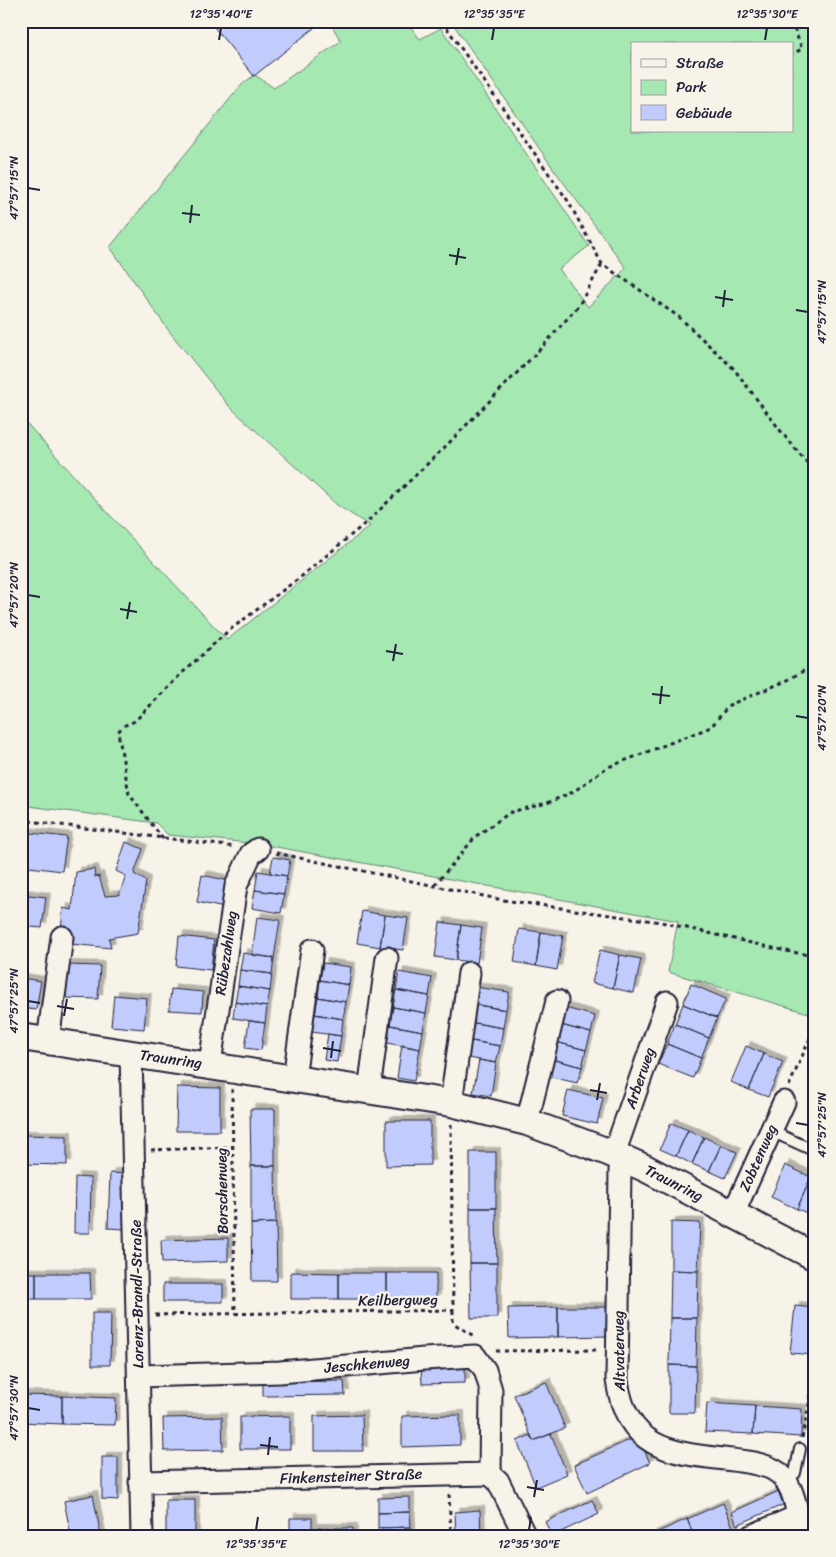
<svg xmlns="http://www.w3.org/2000/svg" width="836" height="1557" font-family="Sriracha,sans-serif">
<defs>
<filter id="shadow"><feDropShadow dx="4.5" dy="-4.5" stdDeviation="0" flood-color="#0004"/></filter>
</defs>
<rect width="100%" height="100%" fill="#f7f3e8"/>
<filter id="ink" filterUnits="userSpaceOnUse"><feTurbulence type="fractalNoise" baseFrequency=".02" numOctaves="2"/><feDisplacementMap in="SourceGraphic" scale="10" xChannelSelector="R" yChannelSelector="G"/><feConvolveMatrix kernelMatrix="1 2 1 2 8 2 1 2 1" color-interpolation-filters="sRGB"/></filter>
<g filter="url(#ink)">
<path fill="#a6e8b2" stroke="#648576" fill-rule="evenodd" d="M329,21H406L420,39L441,28L589,246L559,269L588,307L626,268L550,164L451,21H815V1015L668,972L678,921L260,844L168,835L156,823L21,805V417L81,484L227,640L370,526L337,505L229,406L169,331L110,247L242,84L255,75L274,88L341,41ZM632,44H792V131H632Z"/>
<path fill="#c1ccfd" stroke="#22223b" filter="url(#shadow)" d="M209,21H308L314,28L254,76Z
M22,832L67,837L62,871L21,866Z
M126,842L143,849L134,874L146,881L138,933L109,938L111,948L70,944V931H61L63,908L72,910L76,872L94,869L95,877L99,876L105,896L119,895L126,876L116,871Z
M273,857L290,860L287,876L270,873Z
M258,871L287,876L284,894L255,890Z
M202,875L230,881L224,908L197,902Z
M255,890L284,894L281,913L252,908Z
M21,894L46,897L42,928L21,926Z
M362,911L385,915L380,947L357,943Z
M385,915L408,918L403,950L380,947Z
M257,917L280,920L274,958L252,955Z
M440,922L461,925L456,960L435,957Z
M461,925L482,928L477,963L456,960Z
M519,929L541,932L536,966L514,962Z
M541,932L563,936L557,970L536,966Z
M179,936L214,940L211,970L176,966Z
M600,950L620,955L613,988L592,983Z
M243,953L274,958L272,974L240,970Z
M620,955L641,959L634,993L613,988Z
M323,963L351,967L349,985L320,980Z
M68,965L100,966L98,999L66,998Z
M240,970L272,974L270,991L238,986Z
M399,972L432,978L429,996L396,990Z
M21,978L41,981L36,1010L21,1008Z
M320,980L349,985L346,1002L318,997Z
M691,984L726,999L717,1018L683,1004Z
M238,986L270,991L267,1007L235,1002Z
M475,987L509,992L506,1010L472,1004Z
M171,989L203,992L202,1012L169,1010Z
M396,990L429,996L426,1013L393,1007Z
M114,995L147,998L144,1029L111,1026Z
M318,997L346,1002L343,1019L315,1014Z
M235,1002L267,1007L265,1023L233,1018Z
M472,1004L506,1010L503,1028L469,1022Z
M683,1004L717,1018L709,1038L675,1024Z
M393,1007L426,1013L423,1031L390,1025Z
M565,1008L595,1016L591,1033L561,1025Z
M315,1014L343,1019L341,1036L312,1032Z
M249,1021L265,1023L261,1050L245,1048Z
M469,1022L503,1028L500,1046L466,1040Z
M675,1024L709,1038L701,1058L667,1044Z
M390,1025L423,1031L420,1049L387,1043Z
M561,1025L591,1033L586,1050L556,1042Z
M328,1034L341,1036L337,1062L324,1060Z
M466,1040L500,1046L496,1063L463,1057Z
M556,1042L586,1050L582,1067L552,1059Z
M667,1044L701,1058L693,1078L658,1064Z
M402,1045L420,1049L414,1081L397,1078Z
M746,1046L764,1054L749,1090L731,1082Z
M764,1054L783,1062L768,1097L749,1090Z
M552,1059L582,1067L577,1083L547,1076Z
M479,1060L496,1063L491,1096L473,1093Z
M177,1087L220,1088V1131H176Z
M568,1090L603,1098L597,1124L562,1116Z
M250,1109H275V1166H251Z
M386,1121H430V1165L386,1166Z
M671,1123L688,1130L676,1156L660,1149Z
M688,1130L704,1137L692,1164L676,1156Z
M21,1135L67,1136V1165L21,1164Z
M704,1137L721,1145L709,1171L692,1164Z
M721,1145L737,1152L725,1178L709,1171Z
M470,1152H496V1208H470Z
M785,1165L811,1177L797,1209L771,1197Z
M251,1166H275L276,1223L251,1224Z
M110,1173L126,1174L124,1229L108,1228Z
M75,1177L91,1178L90,1233H74Z
M811,1177L815,1178V1216L797,1209Z
M470,1208H496L497,1263H470Z
M671,1222L700,1223L698,1271L671,1270Z
M276,1223L277,1281H252L251,1224Z
M228,1238V1261L162,1263L161,1240Z
M470,1263H497V1318H471Z
M671,1270L698,1271L697,1318H670Z
M291,1272L339,1273V1299H291Z
M21,1273H36V1299H21Z
M36,1273H90L91,1299H36Z
M339,1273H387V1299H339Z
M387,1273H436V1299H387Z
M163,1284H223V1302H163Z
M795,1306L815,1308V1355L790,1353Z
M558,1307H607V1336L558,1337Z
M558,1307V1337L509,1338L508,1308Z
M92,1313H111L110,1365H92Z
M670,1318H697L696,1366L669,1365Z
M669,1365L696,1366L695,1413H669Z
M465,1367V1383L422,1384L421,1368Z
M344,1381L345,1395L263,1396V1382Z
M546,1382L565,1428L533,1441L514,1395Z
M21,1395L62,1396V1424L21,1422Z
M62,1396L116,1398L115,1425L62,1424Z
M707,1403L755,1406L753,1434L705,1432Z
M755,1406L802,1409L801,1437L753,1434Z
M362,1415L363,1451H314V1416Z
M460,1415V1445L402,1447V1416Z
M290,1416V1449H240V1417Z
M222,1417L223,1450L164,1451L163,1418Z
M551,1434L567,1474L536,1487L517,1441L531,1435L533,1441Z
M638,1436L650,1463L587,1493L574,1465Z
M102,1457H118V1500L102,1499Z
M781,1490L787,1503L737,1525L732,1512Z
M93,1495L101,1536H71L64,1501Z
M410,1497V1512L378,1513V1498Z
M166,1500H195V1536H166Z
M592,1500L599,1514L552,1536L545,1522Z
M723,1503L735,1532L727,1536H694L687,1519Z
M480,1510L481,1536H456L455,1512Z
M410,1512L411,1527L378,1528V1513Z
M290,1518H312V1528H353V1536H290Z
M687,1519L694,1536H652L651,1535Z
M411,1527V1536H379L378,1528Z"/>
<g fill="none" stroke-linecap="round" stroke-linejoin="round">
<defs>
<path id="service" d="M771,1131L815,1151
M786,1481L795,1473L800,1449"/>
<path id="minor" d="M48,1041L62,937
M131,1053L142,1536
M210,1064L236,886L251,854L258,849
M294,1078L312,950
M369,1090L387,958
M451,1103L469,973
M527,1122L557,1001
M614,1154L667,1002
M625,1159L620,1170L617,1380C627,1452 674,1453 733,1460C746,1462 762,1463 774,1470C790,1478 795,1500 798,1516
M733,1214L784,1102
M139,1376L280,1372L424,1359L475,1356L485,1370L491,1390L490,1474
M140,1482L490,1474L498,1481L525,1536
M751,1536L798,1516L815,1534"/>
<path id="tertiary" d="M21,1037L451,1103L527,1122L608,1152L645,1168L815,1257"/>
</defs>
<use href="#service" stroke="#22223b" stroke-width="14"/>
<use href="#minor" stroke="#22223b" stroke-width="25"/>
<use href="#tertiary" stroke="#22223b" stroke-width="30"/>
<path stroke="#22223b" stroke-width="3" stroke-dasharray="4 4" stroke-linecap="butt" d="M442,21L568,201L602,264L679,317L734,369L783,434L815,472
M791,21L802,49L792,54
M21,820L235,847
M163,839L129,794L118,732L123,726L135,721L179,676L227,632L302,576L368,521L447,445L544,345L579,305L602,264
M276,853L503,900L661,922L786,951L815,956
M435,885L476,836L511,812L547,803L573,792L606,768L711,727L729,705L786,681L815,664
M789,1086L815,1027
M232,1089L235,1313
M151,1150L233,1147
M453,1310V1323L474,1336
M155,1315L453,1310L451,1124
M496,1351L599,1350
M802,1438L815,1375
M449,1494L451,1536"/>
<use href="#service" stroke="#f7f3e8" stroke-width="10"/>
<use href="#minor" stroke="#f7f3e8" stroke-width="21"/>
<use href="#tertiary" stroke="#f7f3e8" stroke-width="26"/>
</g>
</g>
<path fill="none" stroke="#22223b" stroke-width="2" d="M219,40L221,28M492,40L494,28M765,40L767,28M28,188L40,190M182,213L200,215M190,223L192,205M449,255L466,258M456,265L459,248M715,297L733,300M723,307L725,290M796,310L808,312M28,595L40,597M120,609L137,612M127,619L130,602M386,651L403,654M393,661L396,644M652,694L670,696M660,704L662,686M796,716L808,718M28,1001L40,1003M57,1006L74,1009M64,1016L67,999M323,1048L341,1051M331,1058L333,1041M590,1090L607,1093M597,1100L600,1083M796,1123L808,1125M28,1408L40,1410M260,1445L278,1447M268,1455L270,1437M527,1487L544,1490M534,1497L537,1480M256,1530L258,1517M529,1530L531,1517"/>
<g text-anchor="middle" stroke-width="4.5" stroke-linejoin="round" paint-order="stroke">
<g font-size="15" fill="#22223b" stroke="#f7f3e8">
<text transform="translate(226 953) rotate(-82)" y="5">Rübezahlweg</text>
<text transform="translate(171 1059) rotate(8)" y="5">Traunring</text>
<text transform="translate(640 1078) rotate(-71)" y="5">Arberweg</text>
<text transform="translate(758 1158) rotate(-66)" y="5">Zobtenweg</text>
<text transform="translate(674 1183) rotate(27)" y="5">Traunring</text>
<text transform="translate(222 1191) rotate(-91)" y="5">Borschenweg</text>
<text transform="translate(137 1294) rotate(-91)" y="5">Lorenz-Brandl-Straße</text>
<text transform="translate(398 1300) rotate(-1)" y="5">Keilbergweg</text>
<text transform="translate(619 1351) rotate(-91)" y="5">Altvaterweg</text>
<text transform="translate(367 1364) rotate(-5)" y="5">Jeschkenweg</text>
<text transform="translate(351 1476) rotate(-2)" y="5">Finkensteiner Straße</text>
</g>
</g>
<rect width="836" height="1557" fill="none" stroke="#f7f3e8" stroke-width="55"/>
<rect x="631" y="42" width="162" height="90" fill="#f7f3e8" stroke="#a29fa3"/>
<rect x="641" y="59" width="25" height="8" fill="#f7f3e8" stroke="#a29fa3"/>
<text x="676" y="68" font-size="15" fill="#22223b">Straße</text>
<rect x="641" y="80" width="25" height="15" fill="#a6e8b2" stroke="#a29fa3"/>
<text x="676" y="92" font-size="15" fill="#22223b">Park</text>
<rect x="641" y="105" width="25" height="15" fill="#c1ccfd" stroke="#a29fa3"/>
<text x="676" y="118" font-size="15" fill="#22223b">Gebäude</text>
<rect x="28" y="28" width="780" height="1502" fill="none" stroke="#22223b" stroke-width="2"/>
<g font-size="12" text-anchor="middle" fill="#22223b">
<text x="221" y="18">12°35'40"E</text>
<text x="494" y="18">12°35'35"E</text>
<text x="767" y="18">12°35'30"E</text>
<text transform="translate(14 188) rotate(-90)" y="4">47°57'15"N</text>
<text transform="translate(822 312) rotate(-90)" y="4">47°57'15"N</text>
<text transform="translate(14 595) rotate(-90)" y="4">47°57'20"N</text>
<text transform="translate(822 718) rotate(-90)" y="4">47°57'20"N</text>
<text transform="translate(14 1001) rotate(-90)" y="4">47°57'25"N</text>
<text transform="translate(822 1125) rotate(-90)" y="4">47°57'25"N</text>
<text transform="translate(14 1408) rotate(-90)" y="4">47°57'30"N</text>
<text x="256" y="1548">12°35'35"E</text>
<text x="529" y="1548">12°35'30"E</text>
</g>
</svg>
